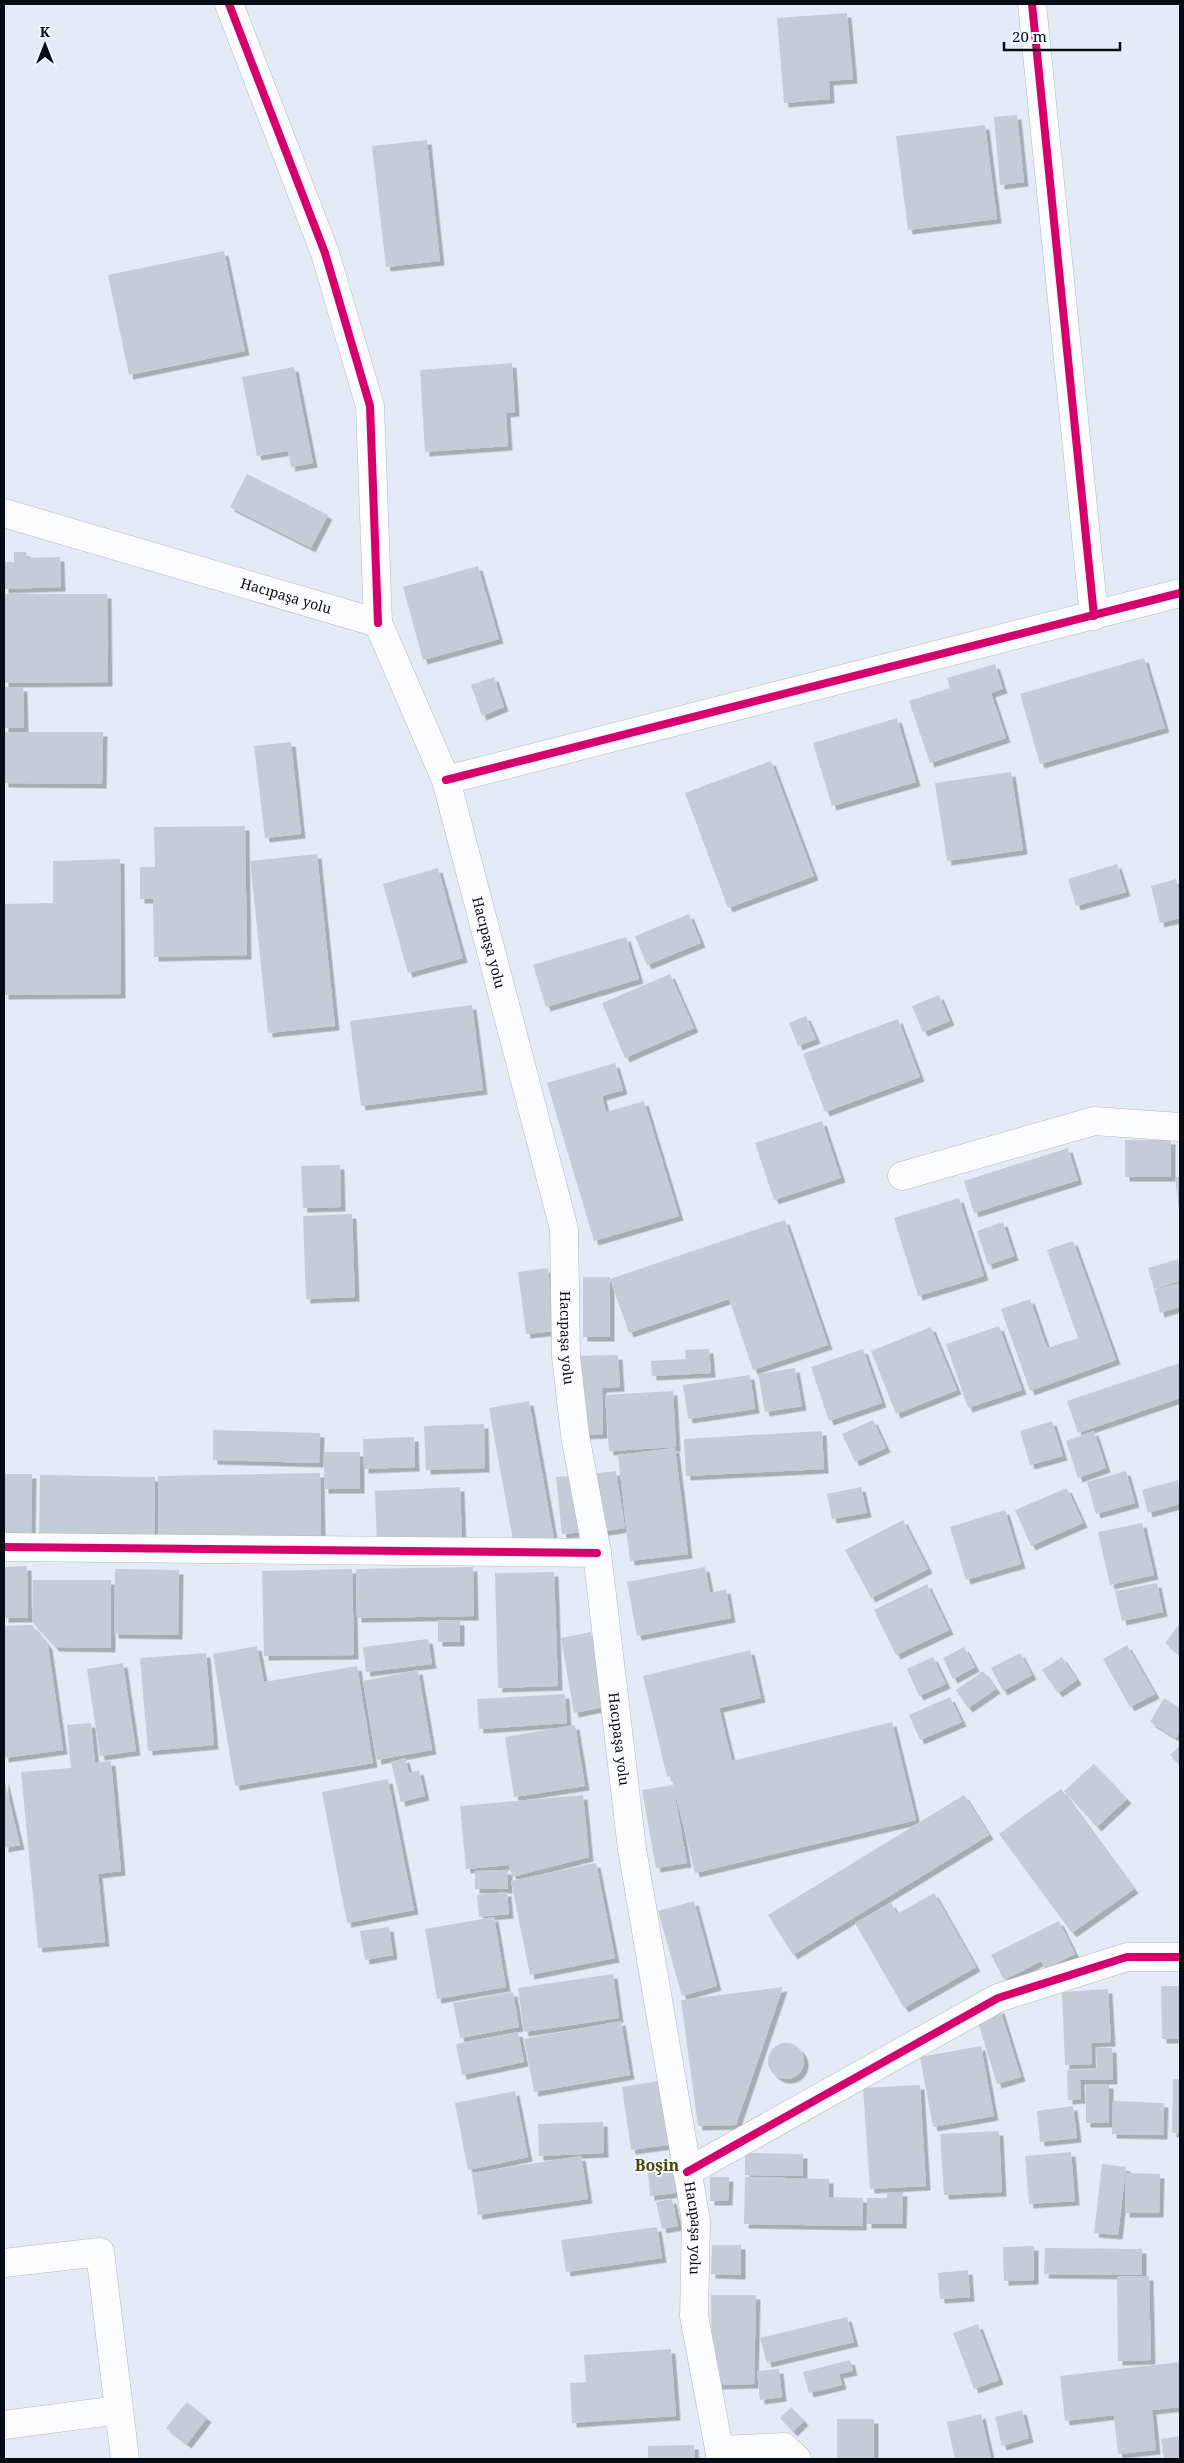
<svg xmlns="http://www.w3.org/2000/svg" width="1184" height="2463" font-family="'Noto Serif',serif">
<defs>
<filter id="shadow"><feDropShadow dx="4.5" dy="4.5" stdDeviation="0" flood-color="#0004"/></filter>
</defs>
<rect width="100%" height="100%" fill="#e4ebf6"/>
<path fill="#c5ccd7" filter="url(#shadow)" d="M847,13L853,79L829,81L830,99L784,103L777,18Z
M1017,115L1024,182L1000,185L994,117Z
M985,125L997,219L908,230L896,136Z
M427,140L440,261L386,267L372,146Z
M224,251L245,351L129,375L108,275Z
M512,363L515,412L506,413L508,446L425,452L420,370Z
M294,367L313,463L291,467L288,451L257,456L242,377Z
M247,474L328,515L311,548L230,507Z
M14,552H26L27,558L60,557L61,587L4,589V562H14Z
M478,566L499,639L423,660L403,587Z
M4,594H107L108,682L4,683Z
M1144,658L1165,728L1040,764L1020,694Z
M995,664L1003,689L991,693L1006,738L930,763L909,701L950,688L947,678Z
M494,677L504,707L482,716L471,685Z
M4,687H23L24,728H4Z
M897,718L916,782L832,806L813,743Z
M4,732H103L102,784L4,783Z
M291,742L301,834L265,838L254,746Z
M771,761L814,876L728,908L685,793Z
M1011,772L1023,850L947,861L935,783Z
M245,826L247,955L154,957L153,899H140V867H155L154,827Z
M317,854L335,1026L268,1033L250,861Z
M120,859L121,994L4,995V904L53,903V861Z
M1117,864L1126,892L1076,906L1068,879Z
M438,868L463,958L408,973L383,884Z
M1176,879L1180,896V918L1160,923L1151,886Z
M689,914L701,943L647,965L635,936Z
M626,937L639,979L546,1007L533,965Z
M670,974L694,1028L625,1058L602,1003Z
M939,995L950,1021L923,1032L912,1006Z
M472,1005L483,1090L361,1106L350,1021Z
M806,1016L816,1039L798,1046L789,1023Z
M898,1019L920,1077L825,1112L803,1054Z
M615,1063L623,1090L602,1096L606,1112L644,1101L679,1216L594,1241L547,1083Z
M822,1121L841,1178L774,1200L755,1143Z
M1125,1140H1171V1177H1125Z
M1068,1148L1078,1180L974,1213L964,1181Z
M340,1165L341,1207L303,1208L301,1166Z
M1175,1177H1180V1211H1179Z
M959,1198L984,1276L918,1296L894,1218Z
M352,1214L355,1297L306,1299L303,1216Z
M785,1220L828,1345L753,1370L729,1299L629,1333L610,1279Z
M1003,1222L1014,1256L988,1265L977,1231Z
M1073,1241L1116,1360L1030,1391L1001,1309L1030,1299L1047,1348L1078,1338L1047,1250Z
M1178,1259L1180,1281L1154,1289L1148,1268Z
M548,1268L555,1331L526,1334L518,1272Z
M583,1277H610V1337H583Z
M1180,1283V1307L1160,1313L1154,1290Z
M999,1326L1022,1390L968,1408L946,1344Z
M931,1327L957,1390L896,1414L871,1351Z
M709,1349L711,1373L652,1376L651,1361L686,1359L685,1350Z
M863,1349L882,1403L829,1421L811,1367Z
M618,1355L620,1387L602,1388L603,1434L579,1435L576,1356Z
M1180,1363V1398L1078,1433L1067,1401Z
M795,1368L802,1406L765,1412L758,1374Z
M750,1375L755,1409L688,1419L683,1385Z
M673,1391L676,1447L609,1451L605,1395Z
M529,1401L554,1539L514,1546L489,1408Z
M873,1420L886,1448L855,1462L842,1434Z
M1052,1421L1063,1456L1030,1465L1020,1431Z
M484,1424L485,1468L426,1470L424,1426Z
M213,1430L320,1433L319,1463L213,1460Z
M822,1431L824,1469L686,1476L684,1439Z
M1094,1431L1106,1468L1078,1478L1066,1441Z
M414,1437L415,1467L364,1469L363,1439Z
M675,1448L688,1554L630,1561L618,1455Z
M324,1452H360V1489H324Z
M616,1471L625,1528L598,1532L589,1474Z
M1126,1471L1135,1503L1096,1514L1087,1482Z
M320,1473L321,1539L159,1542L158,1476Z
M4,1474H32L31,1536H4Z
M40,1475L155,1477L154,1542L39,1540Z
M581,1475L586,1532L562,1534L556,1477Z
M1178,1480L1180,1504L1148,1513L1142,1490Z
M460,1487L462,1541L377,1544L375,1491Z
M861,1487L867,1513L832,1519L827,1494Z
M1067,1488L1083,1523L1031,1546L1015,1510Z
M1005,1510L1021,1564L966,1580L950,1527Z
M903,1520L928,1569L871,1598L845,1550Z
M1142,1523L1154,1575L1110,1585L1098,1532Z
M27,1566L28,1618H4V1567Z
M473,1567L474,1616L357,1618L356,1569Z
M705,1567L710,1593L726,1589L731,1618L637,1636L627,1582Z
M115,1569L179,1570L178,1635L114,1634Z
M352,1569L354,1655L264,1656L262,1571Z
M554,1572L558,1686L498,1688L495,1573Z
M33,1580H111V1648L55,1647L33,1623Z
M1157,1583L1163,1612L1122,1621L1115,1591Z
M927,1584L949,1630L896,1655L874,1610Z
M438,1620L460,1621V1642H438Z
M1180,1623V1655L1165,1643Z
M32,1625L48,1645L63,1750L4,1758V1626Z
M591,1632L604,1707L574,1713L561,1638Z
M428,1639L432,1664L366,1672L363,1647Z
M1127,1645L1155,1694L1130,1707L1103,1659Z
M257,1646L264,1682L357,1666L373,1763L235,1786L213,1654Z
M964,1647L975,1667L953,1679L943,1658Z
M750,1650L761,1698L719,1708L732,1761L892,1722L916,1820L695,1873L671,1776L667,1777L643,1676Z
M206,1653L214,1745L148,1751L140,1658Z
M1020,1653L1032,1675L1003,1691L991,1668Z
M933,1657L946,1684L919,1696L907,1669Z
M1062,1657L1077,1680L1058,1693L1042,1670Z
M123,1663L136,1751L100,1756L87,1669Z
M418,1670L432,1750L377,1760L363,1681Z
M983,1671L996,1689L968,1708L956,1690Z
M565,1694L567,1723L479,1729L477,1699Z
M950,1697L962,1722L920,1740L909,1715Z
M1164,1698L1180,1708V1731L1176,1738L1150,1722Z
M91,1723L95,1763L111,1761L121,1871L98,1874L105,1942L38,1948L21,1772L71,1768L67,1725Z
M575,1725L585,1786L514,1797L505,1737Z
M1180,1745V1766L1170,1755Z
M405,1758L409,1773L419,1770L425,1796L401,1802L391,1762Z
M1094,1764L1127,1799L1097,1827L1064,1791Z
M4,1778L20,1845L4,1848Z
M388,1779L414,1910L347,1923L322,1792Z
M673,1785L687,1863L656,1868L642,1790Z
M1061,1789L1134,1889L1072,1933L999,1834Z
M583,1795L589,1857L512,1877L509,1865L466,1869L460,1806Z
M964,1795L989,1835L793,1955L768,1915Z
M596,1863L615,1958L530,1975L511,1881Z
M508,1870V1889H475V1871Z
M507,1892L509,1914L479,1917L477,1895Z
M934,1893L976,1967L904,2008L855,1923L891,1903L897,1914Z
M694,1901L717,1986L682,1996L658,1911Z
M494,1917L506,1987L437,1999L425,1929Z
M1059,1921L1075,1954L1045,1969L1041,1961L1004,1980L991,1955Z
M389,1927L393,1955L365,1960L360,1931Z
M613,1974L619,2018L524,2032L518,1988Z
M1161,1986H1180V2052L1178,2039H1162Z
M783,1987L736,2125L698,2126L681,2000Z
M1108,1989L1111,2042L1091,2043L1092,2064L1065,2065L1062,1992Z
M513,1992L519,2027L460,2038L453,2003Z
M1000,2009L1021,2077L997,2084L976,2016Z
M621,2021L630,2075L534,2092L524,2039Z
M518,2032L524,2062L462,2075L456,2044Z
M768 2061a18 18 0 1 1 36 0a18 18 0 1 1-36 0Z
M981,2046L994,2116L933,2127L920,2057Z
M1096,2048H1112L1113,2080H1080L1081,2099L1068,2100L1067,2070L1097,2069Z
M1173,2079H1180V2133H1172Z
M658,2081L668,2145L631,2150L622,2087Z
M1086,2084H1109V2123H1086Z
M920,2085L926,2186L870,2189L863,2088Z
M515,2091L528,2157L468,2170L455,2103Z
M1113,2101L1164,2103L1163,2135L1112,2134Z
M1073,2106L1077,2138L1040,2142L1037,2111Z
M603,2122L604,2153L539,2156L538,2124Z
M999,2131L1002,2192L944,2195L940,2134Z
M1071,2152L1075,2201L1029,2204L1025,2156Z
M745,2153L803,2154V2176L745,2175Z
M581,2156L588,2199L478,2215L472,2173Z
M1102,2164L1126,2167L1118,2235L1094,2233Z
M673,2170L676,2193L650,2196L648,2172Z
M1126,2173L1160,2174L1159,2213H1125Z
M710,2177H729L728,2201H710Z
M745,2177L829,2179V2197L863,2198L862,2226L744,2224Z
M887,2192H903L902,2224H867V2198H887Z
M672,2199L678,2226L662,2229L656,2202Z
M657,2227L662,2258L566,2272L561,2240Z
M712,2245H741V2275L711,2274Z
M1034,2246V2280L1004,2281L1003,2247Z
M1045,2248L1142,2249V2275L1044,2274Z
M968,2270L970,2297L940,2299L938,2273Z
M1117,2276H1149L1151,2360L1118,2361Z
M711,2295H756L754,2384L712,2385Z
M847,2317L854,2342L767,2363L760,2338Z
M978,2324L999,2380L974,2389L953,2333Z
M671,2349L676,2416L572,2423L570,2383L586,2382L584,2355Z
M850,2360L853,2371L839,2374L842,2385L809,2393L803,2372Z
M1180,2362V2407L1152,2410L1156,2450L1118,2454L1114,2415L1065,2421L1060,2376Z
M779,2369L782,2397L760,2400L757,2371Z
M187,2402L207,2418L187,2444L166,2428Z
M791,2407L804,2421L793,2432L780,2418Z
M1022,2410L1029,2438L1002,2446L995,2417Z
M981,2414L991,2459H955L947,2422Z
M837,2419H874V2459H837Z
M1180,2436V2459H1164L1161,2439Z
M694,2445L695,2459H648V2446Z"/>
<g fill="none" stroke-linecap="round" stroke-linejoin="round">
<defs>
<path id="minor" d="M229,4L325,253L370,406L378,623
M1032,4L1094,616
M446,780L1180,593
M902,1176L1094,1121L1180,1127
M4,1547L597,1553
M687,2172L998,1998L1127,1957H1180
M4,2263L100,2252L125,2459
M4,2425L119,2410
M721,2450L784,2447L797,2459"/>
<g id="secondary">
<path id="s1" d="M4,513L378,623L446,780L564,1229L566,1356L575,1435L597,1553L632,1849L696,2221L694,2316L721,2459"/>
</g>
</defs>
<use href="#minor" stroke="#b2b8c3" stroke-width="29"/>
<use href="#secondary" stroke="#b2b8c3" stroke-width="29"/>
<use href="#minor" stroke="#fbfcfe" stroke-width="28"/>
<use href="#secondary" stroke="#fbfcfe" stroke-width="28"/>
<defs>
<path id="cycleway" d="M229,4L325,253L370,406L378,623
M1032,4L1094,616
M446,780L1180,593
M4,1547L597,1553
M687,2172L998,1998L1127,1957H1180"/>
</defs>
<use href="#cycleway" stroke="#f2f6fd" stroke-width="11"/>
<use href="#cycleway" stroke="#d6006c" stroke-width="8"/>
</g>
<g text-anchor="middle" stroke-width="4" stroke-linejoin="round" paint-order="stroke">
<g font-size="14" fill="#060c16" stroke="#f2f6fd">
<text dy="5" stroke="none"><textPath href="#s1" startOffset="294">Hacıpaşa yolu</textPath></text>
<text dy="5" stroke="none"><textPath href="#s1" startOffset="729">Hacıpaşa yolu</textPath></text>
<text dy="5" stroke="none"><textPath href="#s1" startOffset="1134">Hacıpaşa yolu</textPath></text>
<text dy="5" stroke="none"><textPath href="#s1" startOffset="1539">Hacıpaşa yolu</textPath></text>
<text dy="5" stroke="none"><textPath href="#s1" startOffset="2034">Hacıpaşa yolu</textPath></text>
</g>
<g font-size="16" font-weight="bold" fill="#474807" stroke="#f2f6fd">
<text x="657" y="2171">Boşin</text>
</g>
</g>
<rect width="1184" height="2463" fill="none" stroke="#060c16" stroke-width="10"/>
<g transform="translate(45 45)" stroke="#f2f6fd" stroke-width="4" paint-order="stroke">
<path d="M0-4L9 19L0 12L-9 19Z" fill="#060c16"/>
<text y="-8" font-size="14" font-weight="bold" text-anchor="middle" fill="#060c16">K</text>
</g>
<path d="M1004 42v8h116v-8" fill="none" stroke="#060c16" stroke-width="2.5"/>
<text x="1012" y="42" font-size="15" fill="#060c16" stroke="#f2f6fd" stroke-width="4" paint-order="stroke">20 m</text>
</svg>
